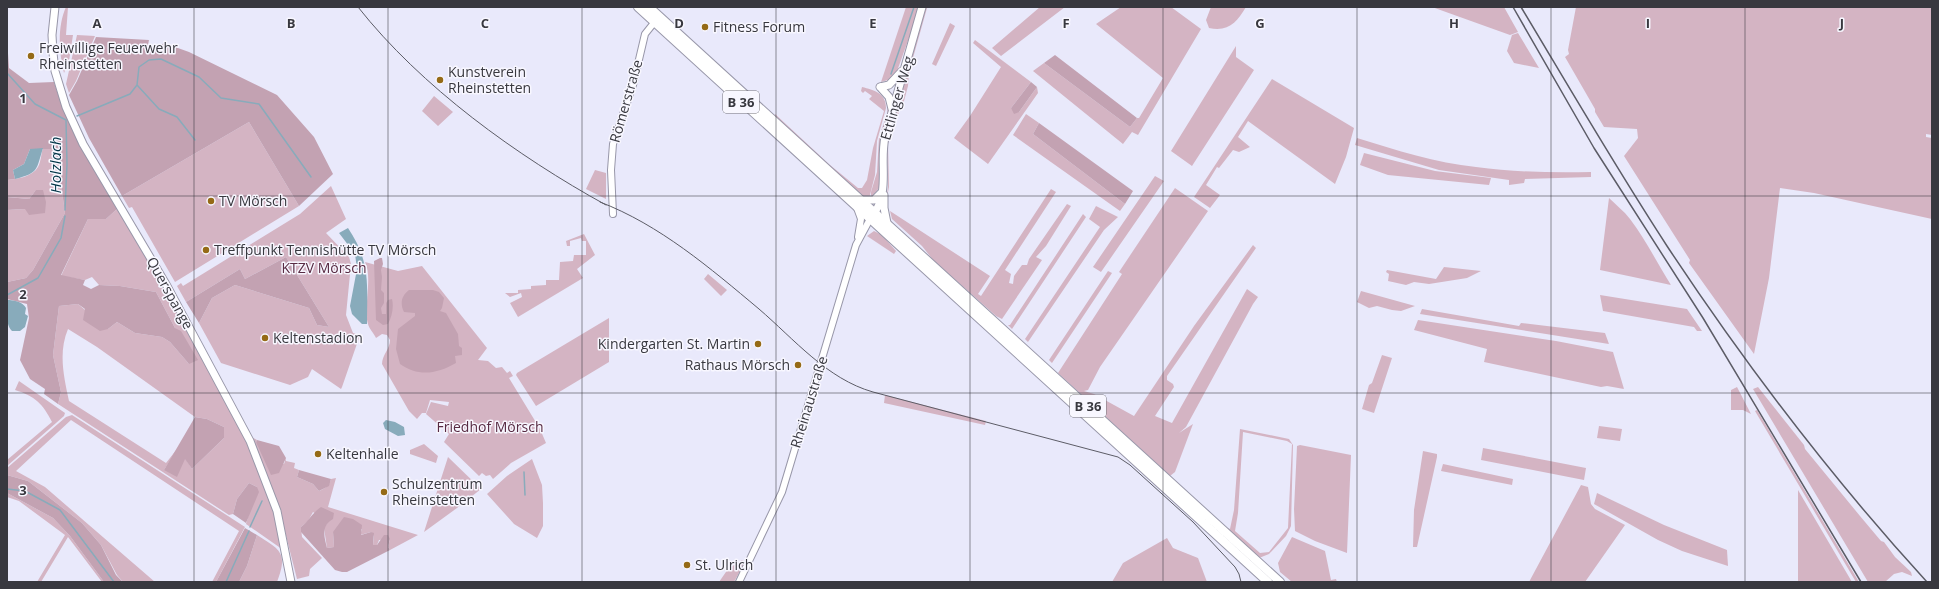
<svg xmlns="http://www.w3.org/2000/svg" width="1939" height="589" font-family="'Open Sans',sans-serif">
<rect width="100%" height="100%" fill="#e9e9fb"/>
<path fill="#d4b4c3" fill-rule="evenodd" d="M66,7H68L66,35H73L69,61L64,73C59,53 57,27 66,7Z
M906,7H920L896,74L888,80L881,82Z
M925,7L927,8L909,72L908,86L904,101L891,131L888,144L889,187L886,202L888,187L887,144Z
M1040,7H1065L1001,56L992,48Z
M1121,7H1171L1201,29L1138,135L1132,132L1123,144L1033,71L1044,63L1130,127L1137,118H1139L1163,78L1096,24Z
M1211,7H1246C1237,22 1229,32 1209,28L1206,20Z
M1432,7H1504L1518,32L1510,35Z
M1576,7H1932V135L1926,134V137L1932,138V219L1814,193L1780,188L1769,278L1754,354L1689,263L1690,260L1624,156L1638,138L1637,129L1604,127L1595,112V109L1565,57L1569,54L1568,50Z
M950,23L955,26L936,66L932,64Z
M1518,33L1539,68L1514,63L1507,51L1512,35Z
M77,35L95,36L76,81L69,93L66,84Z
M975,40L1031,82L1011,108L1019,112L1037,87L1038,93L988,164L954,138L970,116L1001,67L973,43Z
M1236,46V57L1254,70L1192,166L1171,151Z
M1272,79L1354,128L1346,157L1335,184L1248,121L1238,137L1250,147L1239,152L1233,150L1219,168L1217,167L1206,185L1220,195L1210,208L1194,197Z
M862,87C874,90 886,93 886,108L877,141L875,175L869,199L863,198L774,117L775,114L830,165L858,188H862L867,180L873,148L884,111L869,99L872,96L865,91L863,93L861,91Z
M434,96L453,112L438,126L422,111Z
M888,103V112L880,145L879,188L871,198V192L877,172L879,137L887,114Z
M1026,114L1039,123L1033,134L1125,204L1120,211L1013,135Z
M249,122L299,206L175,282L132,207L129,208L122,196Z
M1357,138C1396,150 1436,163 1476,167C1514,172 1553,173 1591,172V177L1525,179L1524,183L1509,185V180L1439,170L1355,145Z
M43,148L56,149L65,213L33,270L26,278L7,282V210L25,209L36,190L29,199L7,197V180C17,179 32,177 38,167C41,162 41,154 43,148Z
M1364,153L1435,171L1491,178L1489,185L1388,175L1360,165Z
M595,170L606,173V199L586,189Z
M1155,176L1164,181L1101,272L1093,267Z
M331,186L346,219L326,233L349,257L351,264L346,315L353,333L360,335L342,387L341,389L312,369L308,377L290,385L221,363L199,323L212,298L235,285L309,308L317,325L329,327L286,257L245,279L240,269L186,302L177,286L181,283L183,286L300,214Z
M1175,188L1208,211L1100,367L1088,390L1084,391L1094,394L1134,416L1194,326L1253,245L1256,248L1167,376V380L1173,384L1174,387L1155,416L1172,423L1247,289L1258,297L1253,304L1186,427L1179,433L1193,424L1175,472L1170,476L1058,373L1122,274L1119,272Z
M1051,189L1056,192L1005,270L1011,274L1009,283L1013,284L1014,276L1022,265H1027L1029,259L1067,204L1071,206L1046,246L1036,257L1042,260L1002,319L996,316L933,260L922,246L892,219L890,211L990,276L978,294L981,296Z
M1609,198C1616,205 1624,211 1630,219C1646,240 1657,263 1671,285L1600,270Z
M1096,206L1118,217L1104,230L1028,342L1025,339L1100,227L1089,219Z
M117,209L160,281L158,287L166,289L248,444L275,515L282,550L279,547L246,524L257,487L249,483L237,499L233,514L229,515L58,404L61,392L53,355L59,306L78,304L108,329L117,322L135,333L162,337L170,342L189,364L175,328L156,292L120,286L99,285L92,277L85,280L61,276L88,219H106ZM68,329L97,347L195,417L207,419L224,427V438L192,469L185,458L164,470L177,449L166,463L69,401C64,377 58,353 68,329Z
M1083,214L1086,217L1012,329L1008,325H1010Z
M874,231L882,235L896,251L894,254L867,236Z
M584,234L595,255L577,269L583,278L518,317L510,303L522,297L521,293L510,297L505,293H518V290L531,289V286L546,285V280H559L560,262L573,261L574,255H586V241H582L581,238L570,241V246H567L566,241Z
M365,262L398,271L422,266L487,348L478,360L488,361L496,368L502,367L507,373L510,371L513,376L509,378L540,429L546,443L511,463L493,479L490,475L486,476L482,473L479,476L444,442L449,434L426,414L431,402L448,406L449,402L430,400L426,413H422L417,419L409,411L382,364C382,355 390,349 390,340L387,335L382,334L376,338C374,333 369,329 368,324C363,308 373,278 365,262Z
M1444,267L1481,271L1467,278L1429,284L1414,282L1406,285L1388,281L1389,274L1386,272L1387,270L1436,279Z
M1108,271L1112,273L1052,363L1049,360Z
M708,274L727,290L721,296L704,279Z
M1361,291L1415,306L1401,311L1392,310L1377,306L1369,308L1357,302Z
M1600,295L1687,309L1702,331H1697L1694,327L1603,311Z
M1422,309L1519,326L1521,323L1605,333L1609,344L1420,314Z
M609,318V362L536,406L516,375L517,373Z
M1418,320L1556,341L1613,352L1624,389L1607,386L1601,387L1484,362L1487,349L1414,330Z
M1382,355L1392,358L1374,413L1362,409L1369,385L1372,383Z
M19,381L65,413L64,416L7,466V460L52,422C43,404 35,396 15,390Z
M1737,387L1751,414L1743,410H1731V390Z
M1758,387L1804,445L1805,449L1860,516L1881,541L1884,542L1895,557L1911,572L1912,576L1902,572L1894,574L1885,582H1868L1753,389Z
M885,395L986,421L985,425L884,403Z
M1757,410L1859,582H1856L1755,411Z
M72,415L245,527L216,582H212L239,531L71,420L16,471L45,487L155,582H123L117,575L101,545L82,523L28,481L7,475V468L66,417Z
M1599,426L1622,429L1620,441L1597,438Z
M1240,429L1289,439L1293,445L1291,526L1286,536L1269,554L1259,558L1225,527L1230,529L1234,510ZM1243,432L1287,441L1292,444L1288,528L1269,552L1260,553L1235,531L1238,513Z
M250,436L257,440L256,442L284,464L286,458V461L295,463L294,468L299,470L297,477L313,484L319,491C326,488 329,486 331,479L336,478L328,507L418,535L390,550L388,547L390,539L379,540L377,545H373L374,536L371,532L360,535L362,529L333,532L334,547L327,548L324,528L328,522L313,512L308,521L301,527L302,537L322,558L310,569L309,576L297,579L280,512Z
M424,444L438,456L436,463L410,454V450Z
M1300,445L1351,455L1347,553L1315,541L1295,531L1294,509L1297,446Z
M1483,448L1586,468L1584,480L1481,460Z
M1423,451L1437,454V457L1417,547H1413L1414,510Z
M448,457L481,489L457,508L424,532Z
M532,459L542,485L543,503V526L537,538L514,524L487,494L507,476Z
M1443,464L1513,479L1512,485L1441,471Z
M1581,485L1588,487L1591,504L1595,509L1625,525L1585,582H1529Z
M1798,490L1852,582H1798Z
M7,493L53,518L70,536L104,582H102L68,537L41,582H37L65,535L19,501L7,497Z
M1597,493L1664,525L1727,550L1728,566L1682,551L1658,540L1594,504Z
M257,535C281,550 288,553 277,582H239L247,566Z
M1292,537L1325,551L1331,580L1336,579L1337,582H1292L1280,572L1278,563Z
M1167,538L1173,548L1198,558L1207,582H1112L1123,563Z
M742,560L745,562L734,582H719L728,569Z"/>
<path fill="#c3a2b2" d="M96,37L149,40L148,45L155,49L164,43L189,52L277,95L314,137L333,174L299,206L249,122L122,196L89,138L69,95L77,81Z
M7,38L9,68L29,83L54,82C68,128 93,168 117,209L106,219H88L61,275L85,280L83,285L91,289L99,285L120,286L156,292L175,328L181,331L198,360L189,364L170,342L162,337L135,333L117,322L108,329L100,331L83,320L85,309L78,304L59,306L53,355L61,392L58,404L44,394L45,389L30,379L20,360L29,318L27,304L7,299V282L26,278L33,270L65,213L56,149H30L24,164L13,170L15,179L7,180Z
M1055,55L1137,118L1130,127L1044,63Z
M1031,82L1037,87L1019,112L1014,114L1011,108Z
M1039,123L1133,191L1125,204L1033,134Z
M36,190H43L46,202L45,213L29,215L25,209L7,210V197L29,199Z
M286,257L329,327L317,325L309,308L235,285L212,298L199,323L186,302L240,269L245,279Z
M380,258H382L383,264L381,270L382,277L381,290L384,293V303L381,308L382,314H386V303L388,300L392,299C394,307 392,317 388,324L383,325L376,320L374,261Z
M409,290H433L439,292L444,298L442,308L440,311L446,313L458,334L459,346L462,348V355L455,356L456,363C437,374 418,377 400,364L396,349L398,329L415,316V313L404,312C400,304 401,296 409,290Z
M195,417L207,419L224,427V438L192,469L185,459L177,477L164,470Z
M257,440L279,446L286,458L279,473L271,475L256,442Z
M299,470L331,479L329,486L319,491L313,484L297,477Z
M7,475L28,481L82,523L101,545L116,575L123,582H104L70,536L53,518L7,493Z
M249,483L257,487L259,492L246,523L233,514L237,499Z
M321,507L334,513L333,519C321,526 324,536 327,548L334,547L333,532L344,517L353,519L362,525L361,535L371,532L374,533L373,545H377L384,535H388L390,539L388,547L390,550L347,572H342L335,570L301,532V527C309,521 312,513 321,507Z
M245,528L257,535L247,566L239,582H216Z"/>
<path fill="#88abbb" d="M43,148C36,170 39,173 15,179L13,170L24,164L30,149Z
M348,228C371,262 367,285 367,324H362L352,314L350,306L357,269L355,254L339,233Z
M7,300C14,300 23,302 26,308L25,314L28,316L25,327L20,331H12C5,324 7,310 7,300Z
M386,420L395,422L404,427L405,435L398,436L385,429L383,423Z"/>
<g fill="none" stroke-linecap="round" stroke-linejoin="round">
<path stroke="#88abbb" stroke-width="1.5" d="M7,73L35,104L66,120L67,164L65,210
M891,74L914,7
M137,85L159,109L177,117L195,140
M77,116L130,94L137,85L139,67L149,60L161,59L199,77L221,98L259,104L311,177
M7,295L38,278L61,238L65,216
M524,472L525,495
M7,489L25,491L60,510L114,582
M250,527L262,501
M226,582L249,531"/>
<defs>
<path id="tertiary" d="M857,208L861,219L858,237
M613,214L611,170L613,144L633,85L645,34L657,19
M739,582L782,492L856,245L870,219"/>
<path id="secondary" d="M55,7L52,35L53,53L55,71L66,107L83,144L167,286L250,441L277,511L291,582
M880,87L889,85L902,71
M880,87L889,97L892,109
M884,195V208L887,223
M863,200H874L882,192
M872,217C891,190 879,166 885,137L922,7"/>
<path id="primary" d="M638,7L1268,582
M649,7L1280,582"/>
</defs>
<use href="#tertiary" stroke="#9897a9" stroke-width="8"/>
<use href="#secondary" stroke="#9897a9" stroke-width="9"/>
<use href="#primary" stroke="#9897a9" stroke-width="10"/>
<use href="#tertiary" stroke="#fff" stroke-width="6"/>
<use href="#secondary" stroke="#fff" stroke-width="7"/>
<use href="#primary" stroke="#fff" stroke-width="8"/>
<path stroke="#5c5c66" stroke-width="1" d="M358,7C421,87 517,156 606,205
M600,202C660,225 710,268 759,309C794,339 827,379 873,392L1118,457L1130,465L1193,522L1235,567L1239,574L1241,582"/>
<path stroke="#5c5c66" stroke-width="1.5" d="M1513,7L1594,148L1703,318L1861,582
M1521,7C1569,87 1616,168 1667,246C1745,364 1831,477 1927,582"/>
</g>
<path fill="none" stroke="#38383f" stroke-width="1" stroke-opacity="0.55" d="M194,7V582M388,7V582M582,7V582M776,7V582M970,7V582M1163,7V582M1357,7V582M1551,7V582M1745,7V582M7,196H1932M7,393H1932"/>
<g fill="#956a16" stroke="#f8f7ff" stroke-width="1.5">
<circle cx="705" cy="27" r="4"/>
<circle cx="31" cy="56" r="4"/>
<circle cx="440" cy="80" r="4"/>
<circle cx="211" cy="201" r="4"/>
<circle cx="206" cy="250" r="4"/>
<circle cx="265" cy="338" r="4"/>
<circle cx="758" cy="344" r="4"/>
<circle cx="798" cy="365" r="4"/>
<circle cx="318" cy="454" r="4"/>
<circle cx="384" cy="492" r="4"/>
<circle cx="687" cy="565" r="4"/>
</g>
<g text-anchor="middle" stroke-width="3" stroke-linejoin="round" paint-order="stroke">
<g fill="#f8f7ff" stroke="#727179" stroke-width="1">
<rect x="723" y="91" width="36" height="22" rx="3"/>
<rect x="1070" y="395" width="36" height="22" rx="3"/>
</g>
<g font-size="13" font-weight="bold" fill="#38383f">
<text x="741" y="107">B 36</text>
<text x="1088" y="411">B 36</text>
</g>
<g font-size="14" fill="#38383f" stroke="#f8f7ff" text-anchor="start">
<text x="713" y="32">Fitness Forum</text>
<text x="39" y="53">Freiwillige Feuerwehr<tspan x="39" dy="16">Rheinstetten</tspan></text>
<text x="448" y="77">Kunstverein<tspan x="448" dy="16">Rheinstetten</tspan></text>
<text x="219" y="206">TV Mörsch</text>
<text x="214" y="255">Treffpunkt Tennishütte TV Mörsch</text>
<text x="273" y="343">Keltenstadion</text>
<text x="750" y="349" text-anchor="end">Kindergarten St. Martin</text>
<text x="790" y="370" text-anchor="end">Rathaus Mörsch</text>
<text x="326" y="459">Keltenhalle</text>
<text x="392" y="489">Schulzentrum<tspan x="392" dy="16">Rheinstetten</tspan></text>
<text x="695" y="570">St. Ulrich</text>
</g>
<g font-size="14" fill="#38383f" stroke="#f8f7ff">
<text transform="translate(897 98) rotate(-74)" y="5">Ettlinger Weg</text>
<text transform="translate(626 101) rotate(-74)" y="5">Römerstraße</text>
<text transform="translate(170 293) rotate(61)" y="5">Querspange</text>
<text transform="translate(809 402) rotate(-73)" y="5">Rheinaustraße</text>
</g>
<g font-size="14" fill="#582b43" stroke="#f8f7ff">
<text x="324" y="273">KTZV Mörsch</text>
<text x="490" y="432">Friedhof Mörsch</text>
</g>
<g font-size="15" font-style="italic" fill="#003446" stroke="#f8f7ff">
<text transform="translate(56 165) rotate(-90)" y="5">Holzlach</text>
</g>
</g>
<g font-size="13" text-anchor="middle" font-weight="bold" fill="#38383f" stroke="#f8f7ff" stroke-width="3" stroke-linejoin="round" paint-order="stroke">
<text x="97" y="28">A</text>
<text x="291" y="28">B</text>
<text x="485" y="28">C</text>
<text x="679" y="28">D</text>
<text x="873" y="28">E</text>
<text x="1066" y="28">F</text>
<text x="1260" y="28">G</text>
<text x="1454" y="28">H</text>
<text x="1648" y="28">I</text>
<text x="1842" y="28">J</text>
<text x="23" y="103">1</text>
<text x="23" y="299">2</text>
<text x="23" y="495">3</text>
</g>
<rect width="1939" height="589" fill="none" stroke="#38383f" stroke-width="16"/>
</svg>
